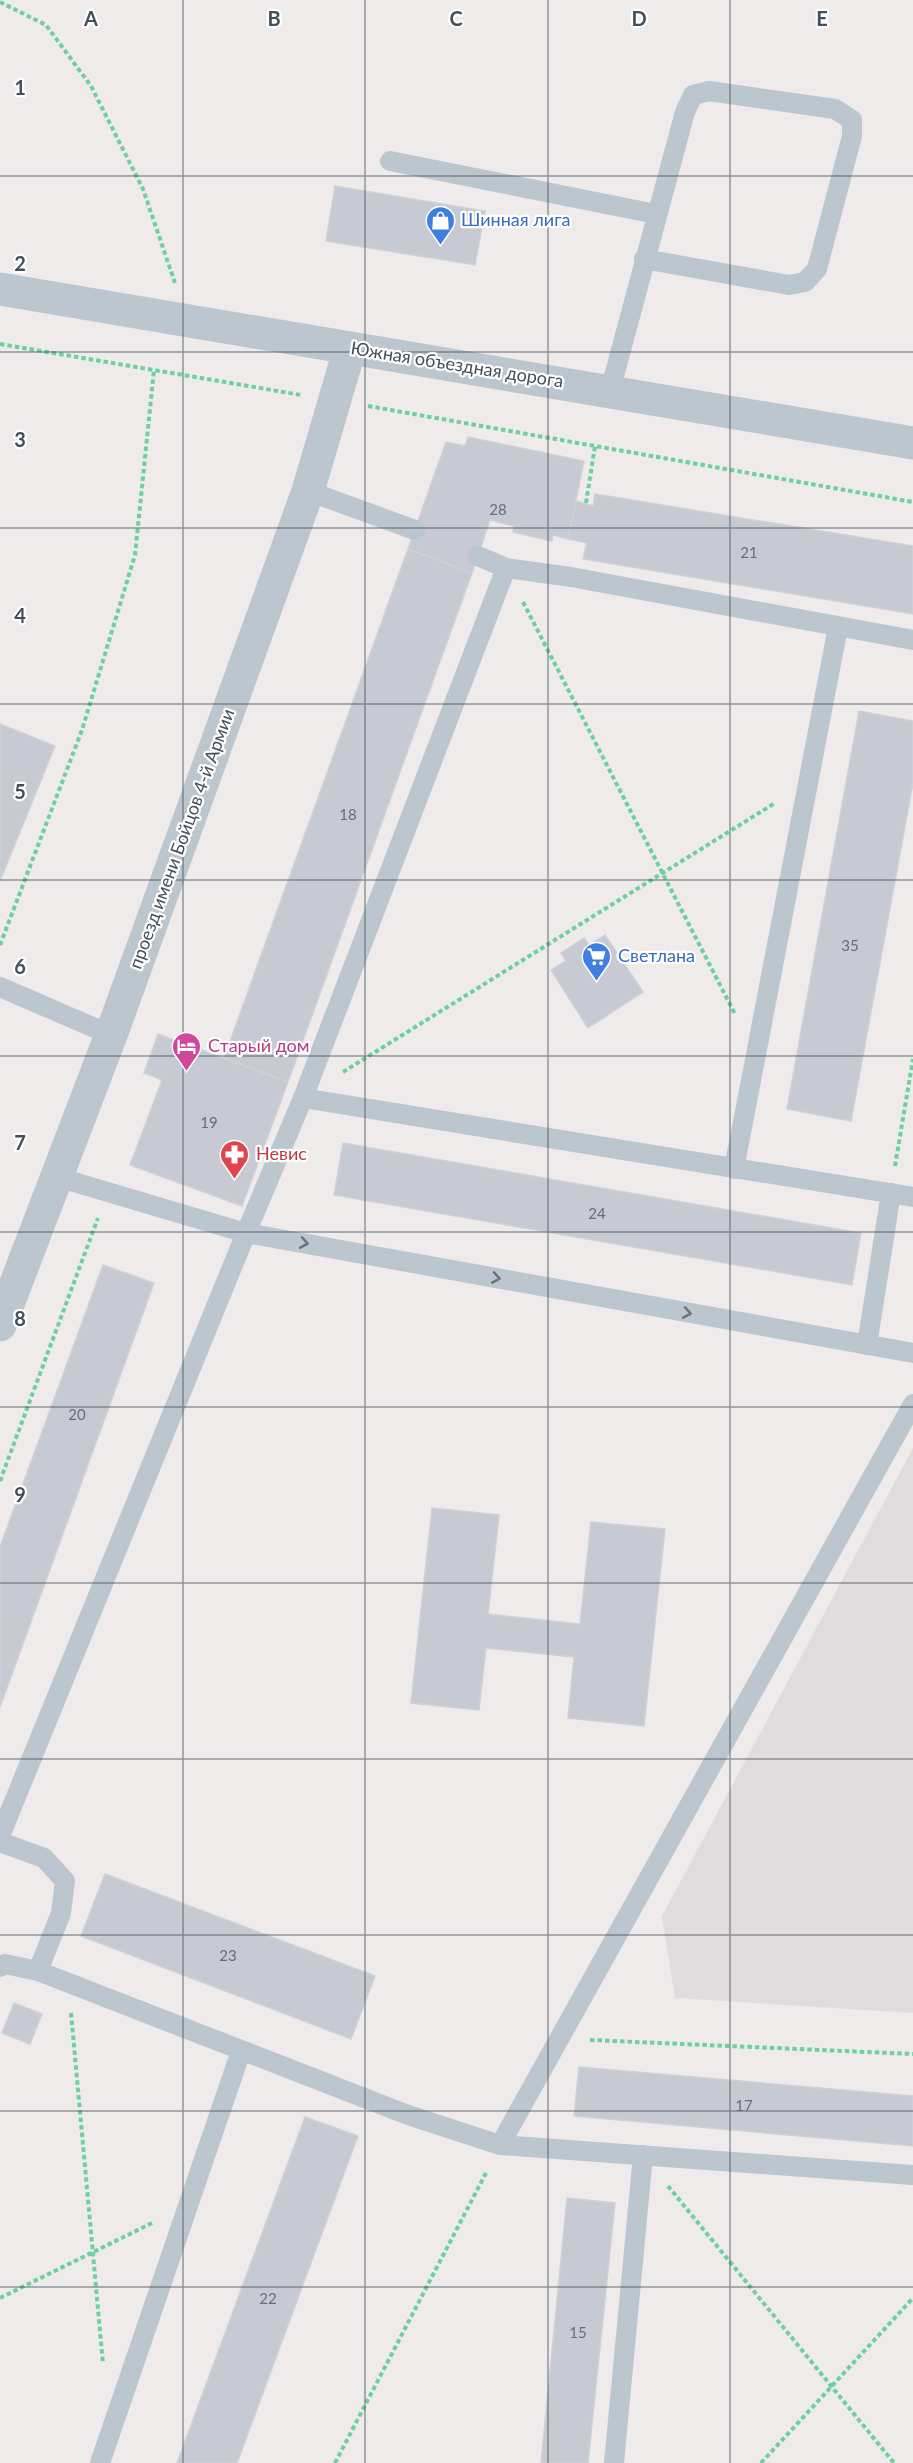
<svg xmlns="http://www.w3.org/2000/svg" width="913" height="2463" font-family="Lato,sans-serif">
<rect width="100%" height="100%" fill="#efebeb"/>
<path fill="#e0dcdd" d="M913,1448V2013L675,1998L662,1916Z"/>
<path fill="#c7cad2" stroke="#cfd1d8" stroke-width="1.5" d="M335,186L485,211L475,265L326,241Z
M468,437L584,461L568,539L553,535L552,541L513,532L514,526L490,520L472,573L408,549L446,442L465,446Z
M595,494L913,546V614L583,559L587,543L568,539L576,501L593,506Z
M408,549L472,573L288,1082L224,1058Z
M859,711L913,721V783L851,1121L787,1109Z
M0,724L55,746L0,881Z
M605,935L643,992L588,1028L551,970L566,961L561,953L584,938L589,945Z
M158,1034L288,1082L242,1206L130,1165L162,1080L144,1073Z
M343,1143L861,1233L852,1285L334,1195Z
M103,1265L154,1283L0,1707V1547Z
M432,1508L499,1515L488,1614L580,1624L591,1522L665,1529L644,1726L568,1718L574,1657L486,1648L479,1710L411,1703Z
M105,1874L375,1976L351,2039L81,1936Z
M14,2003L42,2014L30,2044L2,2033Z
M579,2067L913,2096V2146L574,2116Z
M305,2117L358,2136L237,2463H177Z
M567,2198L615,2203L588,2463H541Z"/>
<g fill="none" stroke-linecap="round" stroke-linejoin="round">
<path stroke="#6cd09f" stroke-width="4" stroke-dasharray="4.5 3" stroke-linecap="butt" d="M0,2L46,25L91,86L143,189L175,283
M0,344L301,395
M368,406L913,502
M586,503L595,446
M523,602L735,1014
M0,945L82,730L135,555L154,370
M343,1072L775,803
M895,1166L913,1059
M0,1481L98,1218
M71,2013L103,2364
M590,2040L913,2054
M668,2186L894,2463
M0,2298L152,2223
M335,2463L487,2171
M761,2463L913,2298"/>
<path stroke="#bbc6cf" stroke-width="20" d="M390,161L656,214
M610,391L685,112L693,95L709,91L835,109L852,120V136L817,269L805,282L789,285L644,259
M308,491L415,530
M478,556L506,568L571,577L913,640
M506,568L303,1098L246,1233L913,1353
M0,987L111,1035
M303,1098L913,1197
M734,1169L838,627
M867,1345L891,1193
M0,1836L246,1233L57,1177
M0,1842L44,1858L65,1881L61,1913L38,1971L5,1964L0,1967
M38,1971L408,2115L500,2145L913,2175
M500,2145L913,1404
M100,2463L241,2051
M614,2463L643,2155"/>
<path stroke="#bbc6cf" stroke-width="33" d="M0,289L913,443
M0,1325L111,1035L308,491L350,348"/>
</g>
<defs><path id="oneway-chevron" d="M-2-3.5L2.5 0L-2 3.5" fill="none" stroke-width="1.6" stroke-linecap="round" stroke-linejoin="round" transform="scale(1.5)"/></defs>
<g stroke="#67737d">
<use href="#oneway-chevron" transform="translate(304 1243) rotate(10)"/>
<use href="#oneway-chevron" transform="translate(496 1278) rotate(10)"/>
<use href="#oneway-chevron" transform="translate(687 1313) rotate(10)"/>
</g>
<path fill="none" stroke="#434f5a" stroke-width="1.5" stroke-opacity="0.55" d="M183,0V2463M365,0V2463M548,0V2463M730,0V2463M0,176H913M0,352H913M0,528H913M0,704H913M0,880H913M0,1056H913M0,1232H913M0,1407H913M0,1583H913M0,1759H913M0,1935H913M0,2111H913M0,2287H913"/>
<defs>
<symbol id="shop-pin" viewBox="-11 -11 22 30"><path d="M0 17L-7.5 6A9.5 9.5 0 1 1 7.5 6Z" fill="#3f7fe0" stroke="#fff"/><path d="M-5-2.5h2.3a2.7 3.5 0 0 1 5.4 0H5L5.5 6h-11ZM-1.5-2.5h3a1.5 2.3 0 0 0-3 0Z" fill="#fff"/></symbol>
<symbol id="supermarket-pin" viewBox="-11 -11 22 30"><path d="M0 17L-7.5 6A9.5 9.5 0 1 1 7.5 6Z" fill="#3f7fe0" stroke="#fff"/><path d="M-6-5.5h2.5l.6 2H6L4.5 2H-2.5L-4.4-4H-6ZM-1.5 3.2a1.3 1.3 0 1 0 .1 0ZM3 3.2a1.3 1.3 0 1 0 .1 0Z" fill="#fff"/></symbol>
<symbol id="hotel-pin" viewBox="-11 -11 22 30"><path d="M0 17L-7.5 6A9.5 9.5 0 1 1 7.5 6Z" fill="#d1479c" stroke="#fff"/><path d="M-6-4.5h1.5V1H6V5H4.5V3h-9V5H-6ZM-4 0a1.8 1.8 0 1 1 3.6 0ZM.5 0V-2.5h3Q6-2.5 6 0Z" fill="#fff"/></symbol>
<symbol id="pharmacy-pin" viewBox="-11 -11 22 30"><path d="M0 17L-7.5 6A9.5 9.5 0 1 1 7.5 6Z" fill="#e0444e" stroke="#fff"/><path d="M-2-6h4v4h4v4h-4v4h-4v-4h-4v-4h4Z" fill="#fff"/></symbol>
</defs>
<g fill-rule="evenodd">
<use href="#shop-pin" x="424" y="204" width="33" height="45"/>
<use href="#supermarket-pin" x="580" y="940" width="33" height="45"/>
<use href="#hotel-pin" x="170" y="1030" width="33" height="45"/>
<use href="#pharmacy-pin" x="218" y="1138" width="33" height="45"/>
</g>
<g text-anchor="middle" stroke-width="4.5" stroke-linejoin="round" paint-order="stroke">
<g font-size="15" fill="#646e78">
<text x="498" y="515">28</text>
<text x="749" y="558">21</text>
<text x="348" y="820">18</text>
<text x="850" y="951">35</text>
<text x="209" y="1128">19</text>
<text x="597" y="1219">24</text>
<text x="77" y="1420">20</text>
<text x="228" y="1961">23</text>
<text x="744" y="2111">17</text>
<text x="268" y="2304">22</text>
<text x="578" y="2338">15</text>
</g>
<g font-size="18" fill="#366cbe" stroke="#fff" text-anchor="start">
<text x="461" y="226">Шинная лига</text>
<text x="618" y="962">Светлана</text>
</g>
<g font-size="18" fill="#434f5a" stroke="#fff">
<text transform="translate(457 365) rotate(9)" y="6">Южная объездная дорога</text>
<text transform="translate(182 839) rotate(-70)" y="6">проезд имени Бойцов 4-й Армии</text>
</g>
<g font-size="18" fill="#b23c85" stroke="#fff" text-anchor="start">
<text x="208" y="1052">Старый дом</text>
</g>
<g font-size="18" fill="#be3a42" stroke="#fff" text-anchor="start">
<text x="256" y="1160">Невис</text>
</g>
</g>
<g font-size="20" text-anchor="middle" font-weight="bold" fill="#434f5a" stroke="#fff" stroke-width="4.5" stroke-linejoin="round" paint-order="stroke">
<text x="91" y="26">A</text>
<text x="274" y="26">B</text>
<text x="456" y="26">C</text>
<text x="639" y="26">D</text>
<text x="822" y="26">E</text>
<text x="20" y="95">1</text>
<text x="20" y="271">2</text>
<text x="20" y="447">3</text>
<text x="20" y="623">4</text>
<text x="20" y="799">5</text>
<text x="20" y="974">6</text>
<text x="20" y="1150">7</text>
<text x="20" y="1326">8</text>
<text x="20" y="1502">9</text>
</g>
</svg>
